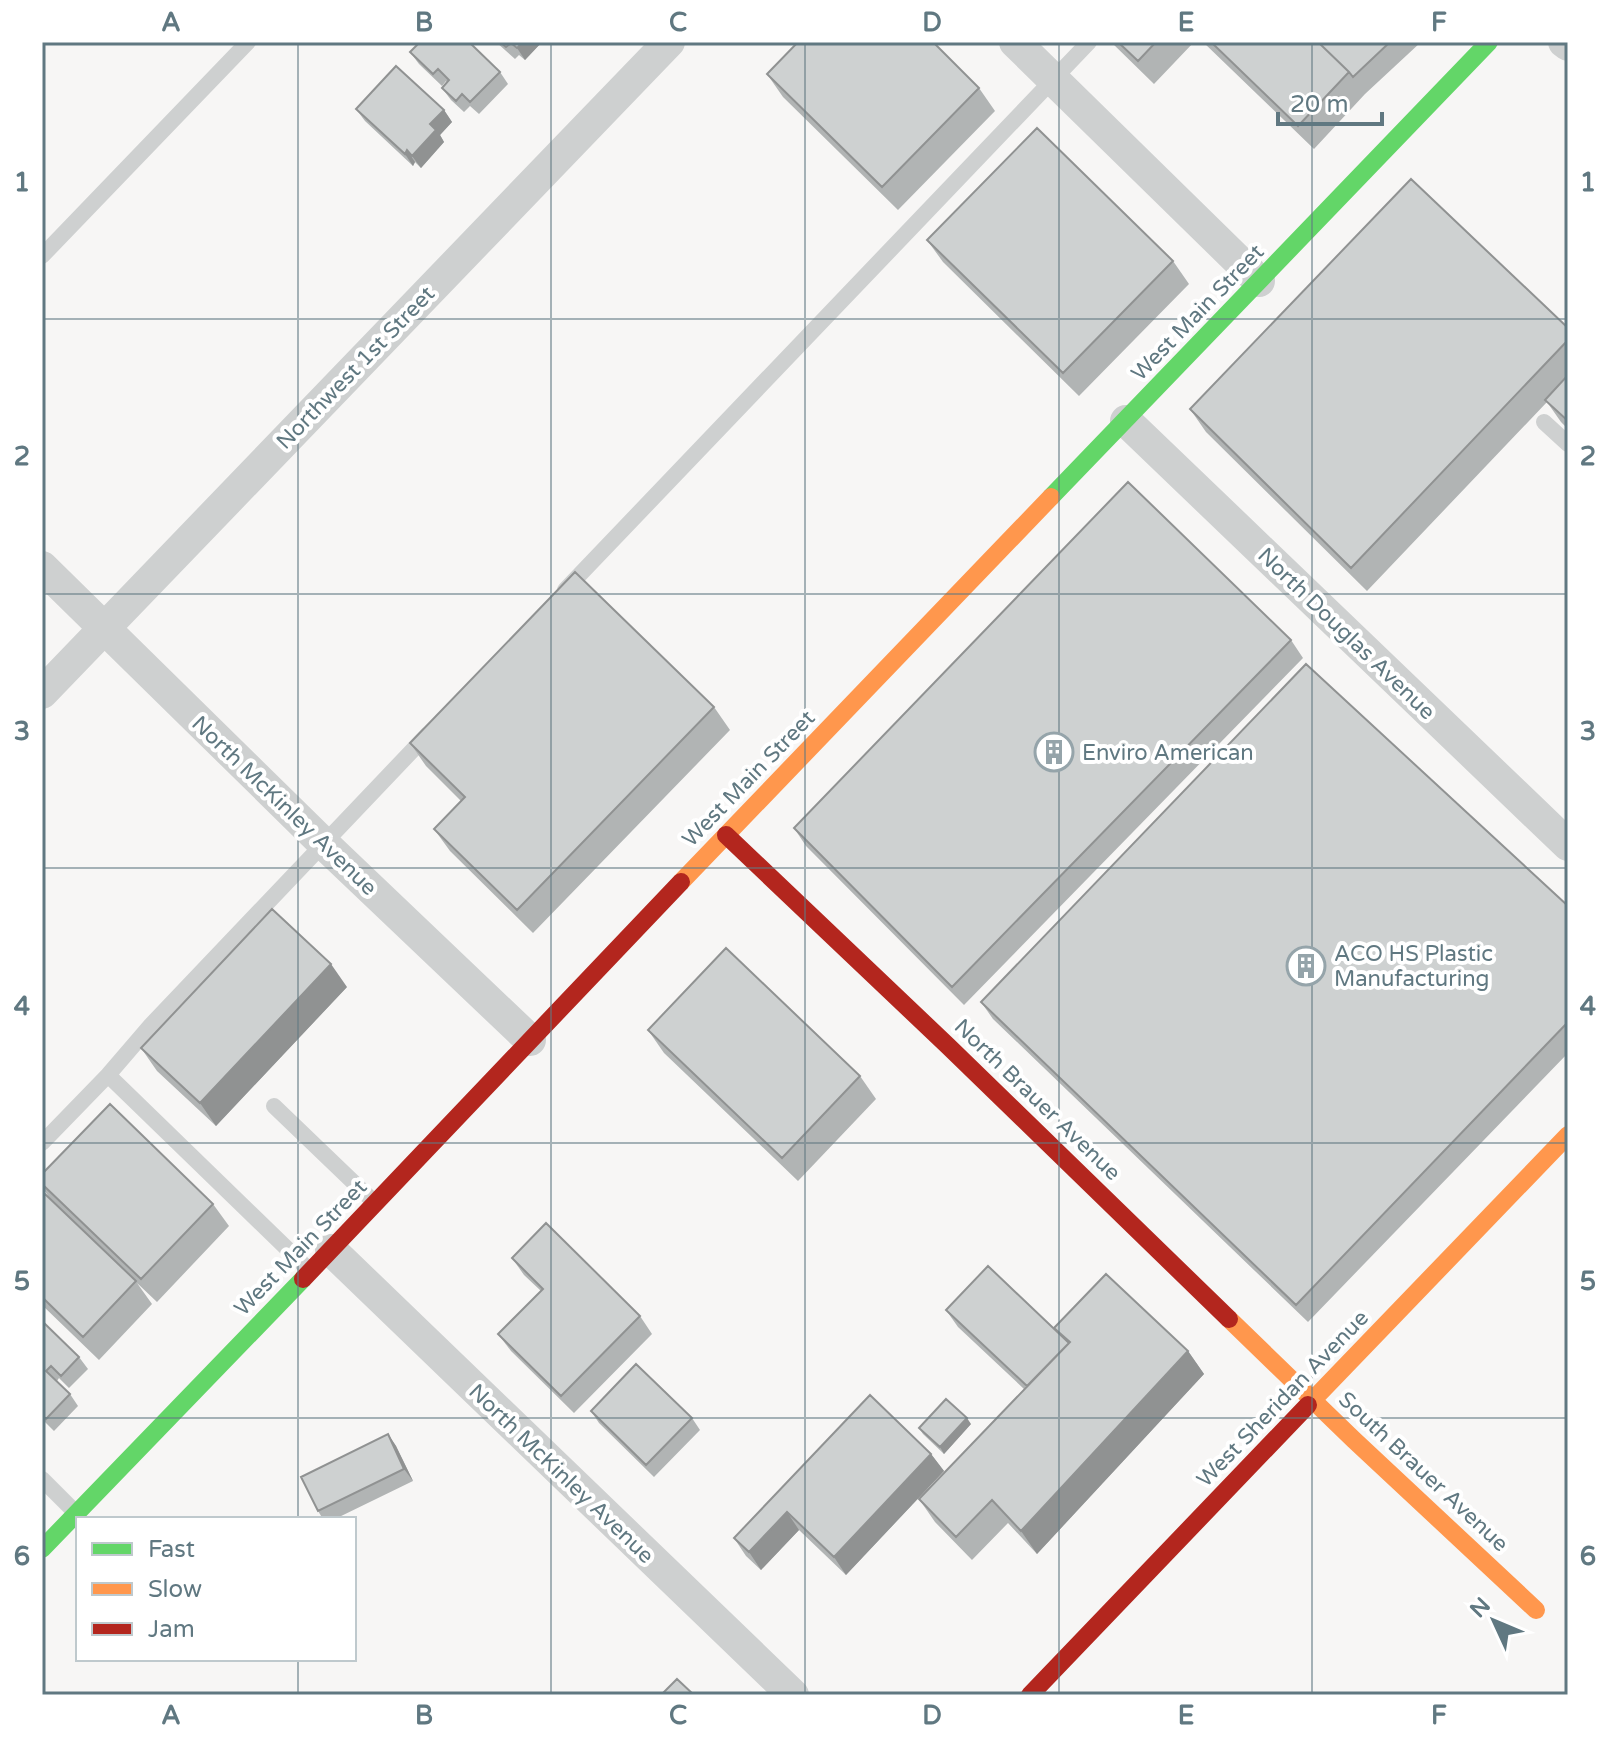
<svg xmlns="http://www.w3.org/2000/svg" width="1610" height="1737" font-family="'Varela Round',sans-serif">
<rect width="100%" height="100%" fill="#f7f6f5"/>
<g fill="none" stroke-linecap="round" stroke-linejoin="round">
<path stroke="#ced0d0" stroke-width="16" d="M42,256L248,42
M1544,422L1568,444
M565,590L1089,42
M108,1075L309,1270
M274,1106L374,1202
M42,1143L108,1075L151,1025L428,734
M42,1479L75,1512"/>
<path stroke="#ced0d0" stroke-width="32" d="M1015,42L1259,281
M1564,42L1568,45
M1126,421L1568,845
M42,567L323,843L530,1040
M42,693L669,42
M331,1250L793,1695"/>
<path stroke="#63d668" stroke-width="18" d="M1051,497L1489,42
M42,1549L303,1279"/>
<path stroke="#ff974d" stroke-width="18" d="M681,882L1051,497
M1229,1319L1354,1440L1536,1610
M1308,1405L1568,1135"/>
<path stroke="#b3261e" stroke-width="18" d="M726,835L948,1046L1229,1319
M303,1279L681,882
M1030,1695L1308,1405"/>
</g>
<path fill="#b1b4b4" d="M496,42H542L525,60L519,55L515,59Z
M1111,42H1194L1154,84Z
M1203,42H1421L1365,94L1314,149Z
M410,52L500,72L508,84L479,114L470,106L464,112L451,100L442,88L447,82L446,81L442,86L419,64Z
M767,74L979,88L995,111L898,210L783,97Z
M356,109L444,110L452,122L440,135L444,142L421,168L415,162L413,166L365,121Z
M927,240L1173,261L1189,284L1079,396L943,262Z
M1568,328V429L1561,422L1547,402L1367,591L1206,432L1190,409Z
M1291,640L1303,658L964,1005L806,846L794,828Z
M714,707L730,730L533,933L450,851L434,829L461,801L426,766L410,743Z
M1568,906V1053L1308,1322L993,1019L981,1002Z
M347,987L216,1126L157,1071L141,1048Z
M648,1030L860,1076L876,1099L798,1181L664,1053Z
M42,1174L213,1204L229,1226L157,1302L137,1283L152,1304L99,1360L42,1305V1198L51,1200L42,1187Z
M512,1258L640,1316L652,1334L574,1413L511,1351L498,1334L541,1291L524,1275Z
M946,1310L1057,1332L1188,1351L1204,1374L1037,1554L1008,1523L972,1560L935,1522L919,1499L1024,1389L958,1327Z
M42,1321L79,1357L88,1369L69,1388L59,1378L57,1381L70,1394L78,1406L54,1431L42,1419Z
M870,1395L931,1454L944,1471L846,1575L799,1530L761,1570L746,1556L734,1538Z
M591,1411L692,1418L700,1430L654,1477L599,1423Z
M971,1424L944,1454L923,1434L919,1428Z
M388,1434L396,1446L413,1481L335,1519H323L318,1511Z"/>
<path fill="#909292" d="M523,42H542L525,60L517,48Z
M444,110L452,122L440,135L444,142L421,168L412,156L430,124Z
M407,150L415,162L413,166L405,154Z
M331,964L347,987L216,1126L200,1103Z
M1188,1351L1204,1374L1037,1554L1021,1531Z
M967,1418L971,1424L944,1454L940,1447Z
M388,1434L396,1446L413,1481L404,1469Z
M931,1454L944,1471L846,1575L834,1557Z
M787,1512L799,1530L761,1570L749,1552Z"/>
<path fill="#ced1d1" stroke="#909292" stroke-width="2" d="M420,42H469L500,72L470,102L462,94L456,101L442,88L449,80L438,69L433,74L410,52Z
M500,42H523L517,48L511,43L506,47Z
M798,42H933L979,88L882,187L767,74Z
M1118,42H1156L1138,61Z
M1211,42H1318L1349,72L1298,126Z
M1318,42H1390L1353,77L1349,72Z
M396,66L444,110L430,124L436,130L412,156L407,150L405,154L356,109Z
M1037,128L1173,261L1063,373L927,240Z
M1411,179L1568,328V340L1351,568L1190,409Z
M1568,375V421L1545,400Z
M1128,482L1291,640L952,987L794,828Z
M575,572L714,707L517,910L434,829L465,797L410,743Z
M1306,664L1568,906V1022L1296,1305L981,1002Z
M272,909L331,964L200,1103L141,1048Z
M726,948L860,1076L782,1158L648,1030Z
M110,1104L213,1204L141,1279L42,1184V1174Z
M45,1194L136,1281L83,1337L42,1297V1198Z
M546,1223L640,1316L561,1396L498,1334L543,1289L512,1258Z
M988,1266L1069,1343L1027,1386L946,1310Z
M1106,1274L1188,1351L1021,1531L992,1500L956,1537L919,1499L1070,1342L1054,1328Z
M42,1321L79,1357L61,1376L51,1366L46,1371L70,1394L46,1419L42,1415Z
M636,1364L692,1418L646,1465L591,1411Z
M870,1395L931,1454L834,1557L787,1512L749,1552L734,1538Z
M946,1399L967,1418L940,1447L919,1428Z
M388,1434L404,1469L318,1511L301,1477Z
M677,1679L694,1695H661Z"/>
<path fill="none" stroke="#607881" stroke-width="2" stroke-opacity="0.55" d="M298,42V1519M551,42V1695M805,42V1695M1059,42V1695M1312,42V1695M42,319H1568M42,594H1568M42,868H1568M42,1143H1568M42,1418H1568M298,1659V1695"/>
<defs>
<symbol id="building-ring" viewBox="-11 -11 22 22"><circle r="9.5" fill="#fff" stroke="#95a4aa" stroke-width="1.5"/><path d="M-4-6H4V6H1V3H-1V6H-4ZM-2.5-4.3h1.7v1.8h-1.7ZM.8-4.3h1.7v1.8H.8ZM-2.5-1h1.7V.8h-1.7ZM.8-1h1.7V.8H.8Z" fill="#95a4aa"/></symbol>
</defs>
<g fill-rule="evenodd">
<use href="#building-ring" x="1032" y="730" width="44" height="44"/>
<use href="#building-ring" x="1284" y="944" width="44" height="44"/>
</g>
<g text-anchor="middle" stroke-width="8" stroke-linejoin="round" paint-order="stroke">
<g font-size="22" fill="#607881" stroke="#fff">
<text transform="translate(1197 312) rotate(-46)" y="8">West Main Street</text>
<text transform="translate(355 367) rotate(-46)" y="8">Northwest 1st Street</text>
<text transform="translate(1347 633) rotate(44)" y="8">North Douglas Avenue</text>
<text transform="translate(748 778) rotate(-46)" y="8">West Main Street</text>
<text transform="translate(285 805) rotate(44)" y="8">North McKinley Avenue</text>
<text transform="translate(1038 1099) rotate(44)" y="8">North Brauer Avenue</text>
<text transform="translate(300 1247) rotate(-46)" y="8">West Main Street</text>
<text transform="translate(1282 1398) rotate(-46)" y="8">West Sheridan Avenue</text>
<text transform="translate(1424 1471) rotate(43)" y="8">South Brauer Avenue</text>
<text transform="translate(562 1473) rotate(44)" y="8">North McKinley Avenue</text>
</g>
<g font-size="22" fill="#607881" stroke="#fff" text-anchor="start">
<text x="1082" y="760">Enviro American</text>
<text x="1334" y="961">ACO HS Plastic<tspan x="1334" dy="25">Manufacturing</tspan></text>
</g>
</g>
<rect width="1610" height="1737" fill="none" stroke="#ffffff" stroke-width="88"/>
<rect x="76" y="1517" width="280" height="144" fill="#ffffff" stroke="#bfc9cd" stroke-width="2"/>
<rect x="92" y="1543" width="40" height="12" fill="#63d668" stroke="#bfc9cd" stroke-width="2"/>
<text x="148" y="1557" font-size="24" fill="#607881">Fast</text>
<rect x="92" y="1583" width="40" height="12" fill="#ff974d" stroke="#bfc9cd" stroke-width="2"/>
<text x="148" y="1597" font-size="24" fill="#607881">Slow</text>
<rect x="92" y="1623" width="40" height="12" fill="#b3261e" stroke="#bfc9cd" stroke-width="2"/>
<text x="148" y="1637" font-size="24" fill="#607881">Jam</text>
<g transform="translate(1494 1621) rotate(314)" stroke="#ffffff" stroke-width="6" paint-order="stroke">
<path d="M0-6L14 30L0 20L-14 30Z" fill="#607881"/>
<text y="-12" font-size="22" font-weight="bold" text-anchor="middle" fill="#607881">N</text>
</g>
<path d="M1278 112v12h104v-12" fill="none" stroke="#607881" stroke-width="4"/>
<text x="1290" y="112" font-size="24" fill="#607881" stroke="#ffffff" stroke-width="6" paint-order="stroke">20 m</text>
<rect x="44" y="44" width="1522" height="1649" fill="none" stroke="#607881" stroke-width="3"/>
<g font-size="26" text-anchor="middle" font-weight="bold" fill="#607881">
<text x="171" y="31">A</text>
<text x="424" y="31">B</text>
<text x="678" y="31">C</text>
<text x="932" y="31">D</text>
<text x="1186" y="31">E</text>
<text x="1439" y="31">F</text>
<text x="22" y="191">1</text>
<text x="1588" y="191">1</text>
<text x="22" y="465">2</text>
<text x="1588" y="465">2</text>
<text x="22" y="740">3</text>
<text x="1588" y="740">3</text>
<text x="22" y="1015">4</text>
<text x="1588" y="1015">4</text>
<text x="22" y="1290">5</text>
<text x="1588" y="1290">5</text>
<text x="22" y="1565">6</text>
<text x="1588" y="1565">6</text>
<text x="171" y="1724">A</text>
<text x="424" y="1724">B</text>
<text x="678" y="1724">C</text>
<text x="932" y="1724">D</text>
<text x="1186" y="1724">E</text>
<text x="1439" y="1724">F</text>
</g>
</svg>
